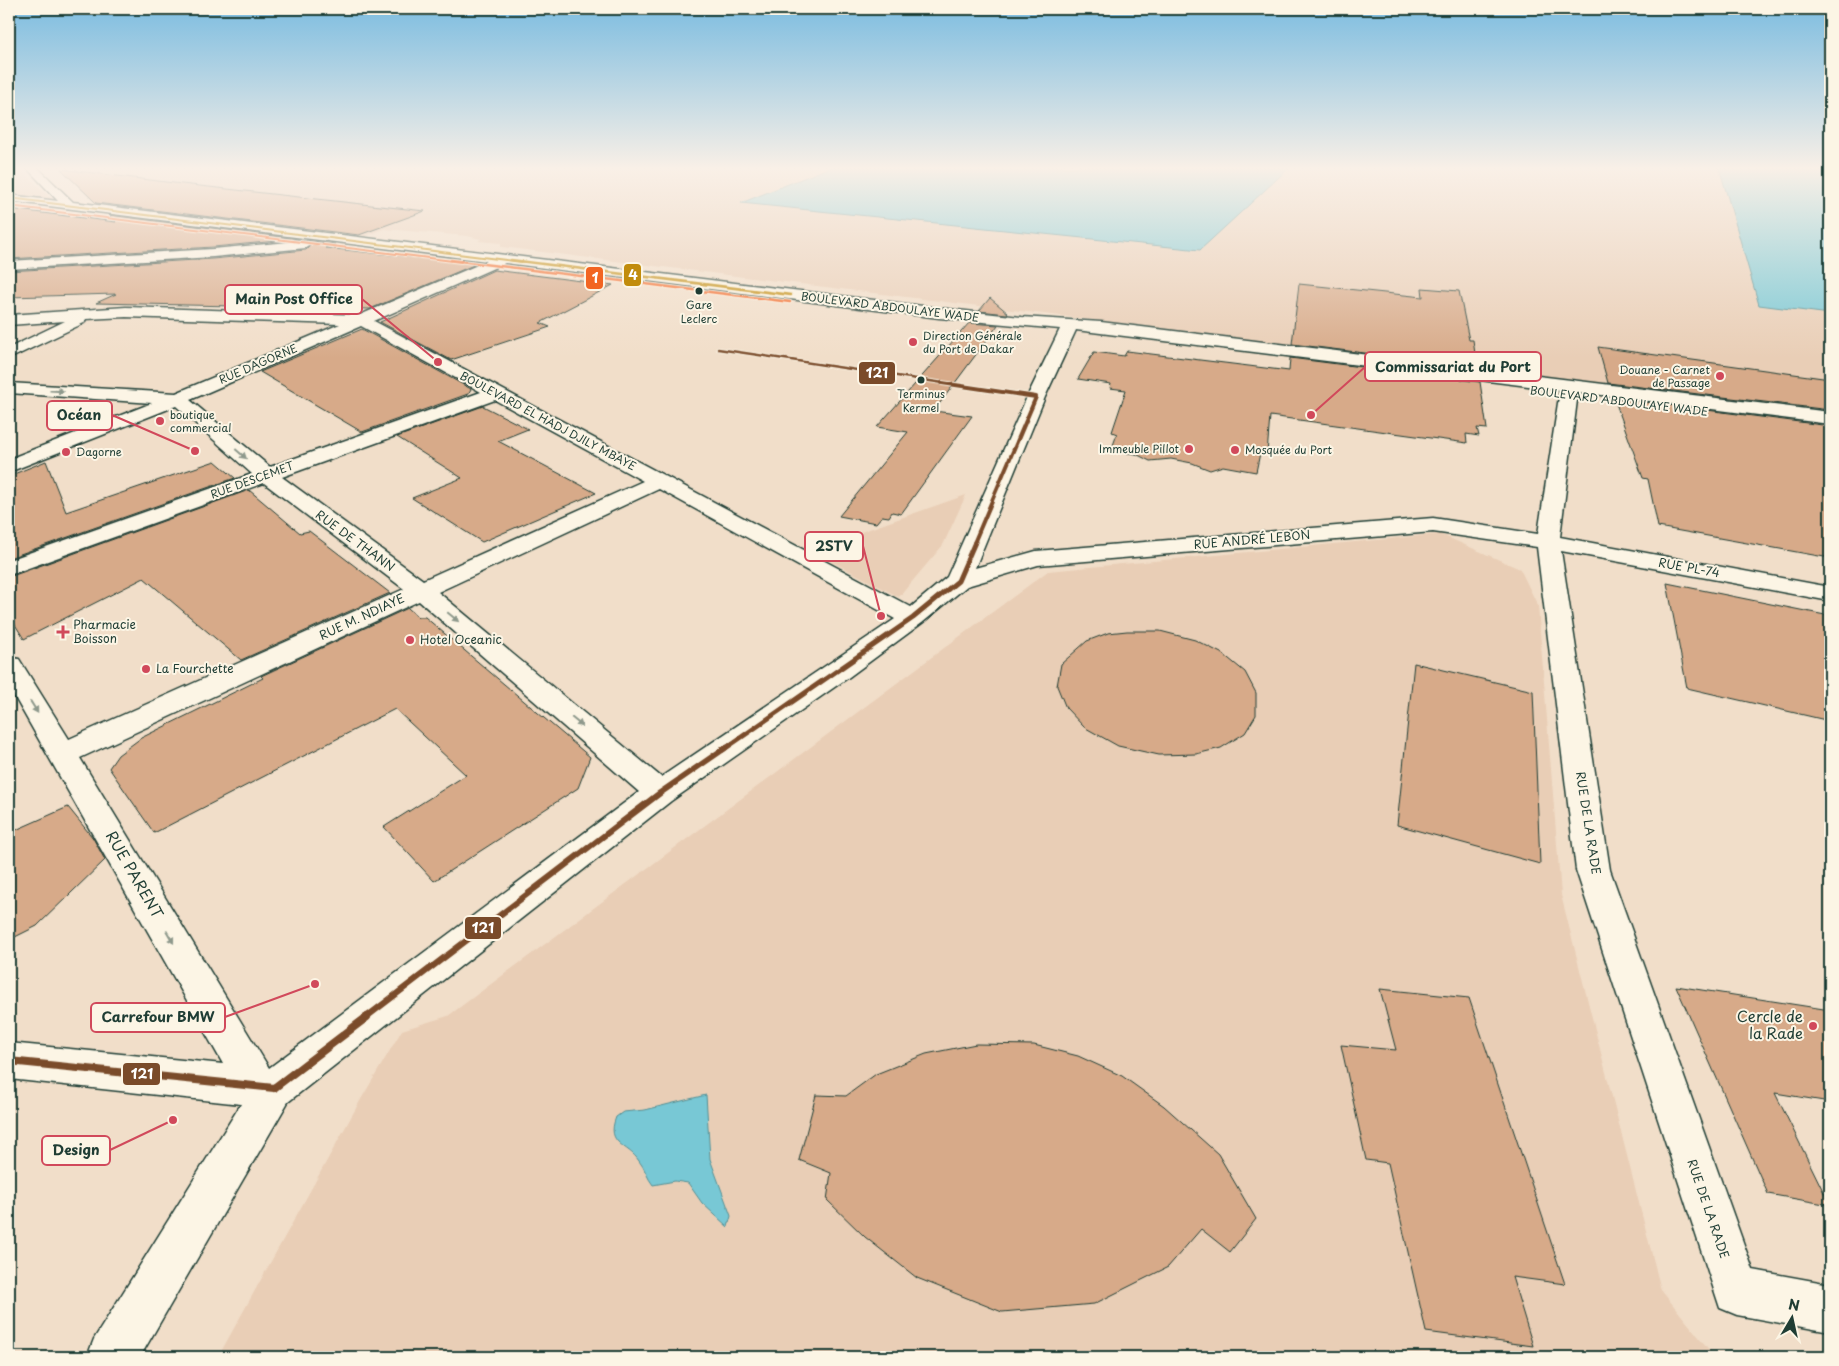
<svg xmlns="http://www.w3.org/2000/svg" width="1839" height="1366" font-family="'Playpen Sans',sans-serif">
<rect width="100%" height="100%" fill="#f1dec9"/>
<filter id="ink" filterUnits="userSpaceOnUse"><feTurbulence type="fractalNoise" baseFrequency=".02" numOctaves="2"/><feDisplacementMap in="SourceGraphic" scale="10" xChannelSelector="R" yChannelSelector="G"/><feConvolveMatrix kernelMatrix="1 2 1 2 8 2 1 2 1" color-interpolation-filters="sRGB"/></filter>
<g filter="url(#ink)">
<path fill="#e9ceb6" d="M9,167H18L54,201L9,195Z
M109,167H1830V411L501,247V243L478,241L481,239L467,236L384,229L365,236L229,220L236,217L108,200L84,191L66,175Z
M966,495L943,545L899,597L810,550Z
M1440,534L1520,569L1538,606L1561,895L1661,1290L1715,1357H218L360,1101L402,1030L448,1016L1048,571Z"/>
<path fill="#78c8d5" stroke="#549095" d="M831,167H1290L1200,250L741,203Z
M1719,167H1830V314L1759,305Z
M706,1095L710,1159L731,1216L728,1227L702,1203L688,1183L675,1181L653,1185C647,1178 645,1168 639,1161C628,1144 605,1145 616,1117L623,1112L645,1110Z"/>
<path fill="#d7aa89" stroke="#1f3d34" d="M61,169L182,184L425,211L359,235L96,203Z
M9,209L116,222L109,215L299,239L213,247L9,259Z
M306,240L335,244L325,248L476,264L370,309L96,303L116,294L9,297V271L213,259L306,250L310,246Z
M494,270L613,285L540,323L550,327L451,360L380,322Z
M1299,284L1423,297L1422,288L1459,291L1469,340H1473L1477,367L1292,344Z
M990,298L1008,313L1007,314L979,311Z
M969,323L998,325L934,411L972,416L901,514L892,512L889,517L882,516L876,523L839,516L908,432L877,427Z
M362,329L471,389L468,394L362,432L260,372Z
M1598,347L1830,379V410L1608,383Z
M1127,351L1289,371L1290,358L1480,382L1487,429L1477,428L1479,436L1466,434L1467,443L1270,416L1267,454L1260,453L1256,472L1223,466L1210,470L1192,463L1171,459L1150,461L1136,454L1111,451L1117,434L1112,432L1126,390L1110,388L1111,384L1078,379L1094,352L1124,356Z
M1614,398L1830,426V558L1658,527L1648,479L1643,478Z
M483,406L528,429L498,441L596,493L482,542L412,498L462,478L397,437Z
M46,461L66,512L215,461L235,478L9,558V476Z
M249,490L300,533L309,531L390,593L241,660L144,578L24,639L9,615V577Z
M1667,583L1830,616V721L1687,688Z
M408,608L418,617H425L590,757L578,788L434,881L384,827L466,775L395,709L154,833L109,768L118,755L141,738L263,678L261,676Z
M1127,631H1160L1195,640L1223,654L1245,672L1256,693V715L1245,733L1221,748L1196,754L1159,755L1118,746L1084,727L1066,708L1057,686L1061,664L1087,641L1108,633Z
M1414,663L1533,691L1540,864L1397,825Z
M68,807L93,838L105,860L37,926L9,940V833Z
M1676,986L1830,1010V1102L1775,1093L1830,1205L1768,1194Z
M1380,989L1469,998L1565,1284L1512,1277L1533,1346L1426,1332L1388,1163L1366,1160L1341,1045L1396,1050Z
M976,1044L1034,1045L1078,1056L1122,1076L1164,1106L1218,1154L1256,1219L1230,1252L1201,1229L1168,1267L1094,1304L1002,1312L917,1278L865,1237L827,1200L831,1173L799,1160L816,1095L846,1096L876,1074L926,1054Z"/>
<g fill="none" stroke-linecap="round" stroke-linejoin="round">
<defs>
<path id="minor" d="M26,167H37L73,202L939,308L1021,317L1101,322L1830,412V424L1578,392L1560,537L1830,587V601L1561,551L1610,870L1753,1270L1830,1284V1332L1737,1315L1720,1308L1576,870L1537,547L1433,532L1038,565L967,586L922,623L849,677L671,801L288,1102L140,1357H87L94,1339L241,1104L9,1079V1043L223,1064L9,687V657L19,659L69,739L404,589L264,483L9,575V560L252,474L176,406L9,472V459L152,403L9,393V383L176,393L340,324L126,317L86,319L84,323L9,359V348L65,321L9,325V315L126,307L360,315L487,261L9,201V195L58,201ZM505,263L939,318L1060,329L1027,397L947,577L911,607L374,321ZM361,326L481,392L270,467L190,400ZM1076,330L1560,390L1538,534L1433,518L1036,551L975,568L1045,397ZM495,400L643,481L423,580L282,477ZM659,489L895,619L661,777L438,592ZM419,601L639,792L269,1068L80,758Z
M301,241L306,242L308,245L306,248L213,257L9,269V261L213,249Z"/>
</defs>
<use href="#minor" stroke="#1f3d34" stroke-width="3"/>
<use href="#minor" fill="#fcf5e5" fill-rule="evenodd"/>
<defs>
<path id="bus-1-far4" d="M718,349L950,384"/>
<path id="bus-1-far3" d="M942,383L1036,397
M974,543L1036,397"/>
<path id="bus-1-far2" d="M723,750L913,618L958,581L975,542"/>
<path id="bus-1-far1" d="M365,1018L660,793L725,748"/>
<path id="bus-1" d="M9,1061L274,1088
M274,1088L367,1017"/>
<path id="bus-2-far1" d="M9,198L522,262"/>
<path id="bus-2" d="M511,260L791,295"/>
<path id="bus-3-far1" d="M9,206L461,262"/>
<path id="bus-3" d="M451,260L790,302"/>
</defs>
<use href="#bus-1-far4" stroke="#fcf5e5" stroke-width="4.5"/>
<use href="#bus-1-far3" stroke="#fcf5e5" stroke-width="6"/>
<use href="#bus-1-far2" stroke="#fcf5e5" stroke-width="9"/>
<use href="#bus-1-far1" stroke="#fcf5e5" stroke-width="10"/>
<use href="#bus-1" stroke="#fcf5e5" stroke-width="12"/>
<use href="#bus-2-far1" stroke="#fcf5e5" stroke-width="4"/>
<use href="#bus-2" stroke="#fcf5e5" stroke-width="4.5"/>
<use href="#bus-3-far1" stroke="#fcf5e5" stroke-width="4"/>
<use href="#bus-3" stroke="#fcf5e5" stroke-width="4.5"/>
<use href="#bus-1-far4" stroke="#7a4b2a" stroke-width="2.5"/>
<use href="#bus-1-far3" stroke="#7a4b2a" stroke-width="4"/>
<use href="#bus-1-far2" stroke="#7a4b2a" stroke-width="5"/>
<use href="#bus-1-far1" stroke="#7a4b2a" stroke-width="6"/>
<use href="#bus-1" stroke="#7a4b2a" stroke-width="8"/>
<use href="#bus-2-far1" stroke="#c18c0d" stroke-width="2"/>
<use href="#bus-2" stroke="#c18c0d" stroke-width="2.5"/>
<use href="#bus-3-far1" stroke="#f26522" stroke-width="2"/>
<use href="#bus-3" stroke="#f26522" stroke-width="2.5"/>
</g>
<defs><path id="oneway-solid" d="M-6-.8H1V-3.2L6.5 0L1 3.2V.8H-6Z" transform="scale(1.25)"/></defs>
<g fill="#8e998c">
<use href="#oneway-solid" transform="translate(57 391) rotate(4)"/>
<use href="#oneway-solid" transform="translate(241 454) rotate(41)"/>
<use href="#oneway-solid" transform="translate(453 617) rotate(40)"/>
<use href="#oneway-solid" transform="translate(34 707) rotate(58)"/>
<use href="#oneway-solid" transform="translate(577 722) rotate(40)"/>
<use href="#oneway-solid" transform="translate(170 937) rotate(60)"/>
</g>
</g>
<linearGradient id="sky" x2="0" y2="1"><stop stop-color="#7bbce0"/><stop offset="0.47" stop-color="#f9f0e7"/><stop offset="1" stop-color="#f9f0e7" stop-opacity="0"/></linearGradient>
<rect width="1839" height="358" fill="url(#sky)"/>
<g fill="#1f3d34" stroke="#fcf5e5" stroke-width="2">
<circle cx="699" cy="291" r="4.5"/>
<circle cx="921" cy="380" r="4.5"/>
</g>
<g fill="#d1495b" stroke="#fcf5e5" stroke-width="2">
<circle cx="913" cy="342" r="5"/>
<circle cx="1720" cy="376" r="5"/>
<circle cx="160" cy="421" r="5"/>
<circle cx="1189" cy="449" r="5"/>
<circle cx="1235" cy="450" r="5"/>
<circle cx="66" cy="452" r="5"/>
<path d="M60.5 624.5h5v5h5v5h-5v5h-5v-5h-5v-5h5z"/>
<circle cx="410" cy="640" r="5"/>
<circle cx="146" cy="669" r="5"/>
<circle cx="1813" cy="1026" r="5"/>
</g>
<g text-anchor="middle" stroke-width="4" stroke-linejoin="round" paint-order="stroke">
<g font-size="11" fill="#1f3d34" stroke="#fcf5e5">
<text x="699" y="309">Gare<tspan x="699" dy="14">Leclerc</tspan></text>
<text x="921" y="398">Terminus<tspan x="921" dy="14">Kermel</tspan></text>
</g>
<g font-size="11" fill="#1f3d34" stroke="#fcf5e5">
<text transform="translate(890 307) rotate(7)" y="4">BOULEVARD ABDOULAYE WADE</text>
<text transform="translate(258 364) rotate(-23)" y="4">RUE DAGORNE</text>
<text transform="translate(1619 401) rotate(7)" y="4">BOULEVARD ABDOULAYE WADE</text>
<text transform="translate(548 421) rotate(28)" y="4">BOULEVARD EL HADJ DJILY MBAYE</text>
<text transform="translate(252 480) rotate(-20)" y="4">RUE DESCEMET</text>
</g>
<g font-size="11" fill="#1f3d34" stroke="#fcf5e5" text-anchor="start">
<text x="923" y="340">Direction Générale<tspan x="923" dy="13">du Port de Dakar</tspan></text>
<text x="1710" y="374" text-anchor="end">Douane - Carnet<tspan x="1710" dy="13">de Passage</tspan></text>
<text x="170" y="419">boutique<tspan x="170" dy="13">commercial</tspan></text>
<text x="1179" y="453" text-anchor="end">Immeuble Pillot</text>
<text x="1245" y="454">Mosquée du Port</text>
<text x="76" y="456">Dagorne</text>
</g>
<g font-size="12" fill="#1f3d34" stroke="#fcf5e5">
<text transform="translate(1252 540) rotate(-5)" y="4">RUE ANDRÉ LEBON</text>
<text transform="translate(355 541) rotate(36)" y="4">RUE DE THANN</text>
<text transform="translate(1689 568) rotate(10)" y="4">RUE PL-74</text>
<text transform="translate(362 617) rotate(-25)" y="4">RUE M. NDIAYE</text>
<text transform="translate(1588 823) rotate(81)" y="4">RUE DE LA RADE</text>
<text transform="translate(1708 1209) rotate(71)" y="4">RUE DE LA RADE</text>
</g>
<g font-size="12" fill="#1f3d34" stroke="#fcf5e5" text-anchor="start">
<text x="73" y="629">Pharmacie<tspan x="73" dy="14">Boisson</tspan></text>
<text x="420" y="644">Hotel Oceanic</text>
<text x="156" y="673">La Fourchette</text>
</g>
<g font-size="15" fill="#1f3d34" stroke="#fcf5e5">
<text transform="translate(134 875) rotate(60)" y="5">RUE PARENT</text>
</g>
<g font-size="15" fill="#1f3d34" stroke="#fcf5e5" text-anchor="end">
<text x="1803" y="1022">Cercle de<tspan x="1803" dy="17">la Rade</tspan></text>
</g>
</g>
<path fill="none" stroke="#d1495b" stroke-width="2" d="M438 362L362 299M1311 415L1365 367M195 451L112 415M881 616L863 546M315 984L225 1017M173 1120L110 1150"/>
<g fill="#d1495b" stroke="#fcf5e5" stroke-width="2">
<circle cx="438" cy="362" r="5"/>
<circle cx="1311" cy="415" r="5"/>
<circle cx="195" cy="451" r="5"/>
<circle cx="881" cy="616" r="5"/>
<circle cx="315" cy="984" r="5"/>
<circle cx="173" cy="1120" r="5"/>
</g>
<g fill="#fcf5e5" stroke="#d1495b" stroke-width="2">
<rect x="225" y="285" width="137" height="29" rx="5"/>
<rect x="1365" y="352" width="176" height="29" rx="5"/>
<rect x="47" y="401" width="65" height="29" rx="5"/>
<rect x="805" y="532" width="58" height="29" rx="5"/>
<rect x="91" y="1003" width="134" height="29" rx="5"/>
<rect x="42" y="1136" width="68" height="29" rx="5"/>
</g>
<g font-size="14" text-anchor="middle" font-weight="bold" fill="#1f3d34">
<text x="294" y="304">Main Post Office</text>
<text x="1453" y="372">Commissariat du Port</text>
<text x="79" y="420">Océan</text>
<text x="834" y="551">2STV</text>
<text x="158" y="1022">Carrefour BMW</text>
<text x="76" y="1155">Design</text>
</g>
<g stroke="#fcf5e5" stroke-width="2">
<rect x="623" y="263" width="19" height="24" rx="5" fill="#c18c0d"/>
<rect x="585" y="266" width="19" height="24" rx="5" fill="#f26522"/>
<rect x="858" y="361" width="38" height="24" rx="5" fill="#7a4b2a"/>
<rect x="464" y="916" width="38" height="24" rx="5" fill="#7a4b2a"/>
<rect x="122" y="1062" width="39" height="24" rx="5" fill="#7a4b2a"/>
</g>
<g font-size="14" text-anchor="middle" font-weight="bold" fill="#fff">
<text x="633" y="280">4</text>
<text x="595" y="283">1</text>
<text x="877" y="378">121</text>
<text x="483" y="933">121</text>
<text x="142" y="1079">121</text>
</g>
<rect width="1839" height="1366" fill="none" stroke="#fcf5e5" stroke-width="30"/>
<rect x="15" y="15" width="1809" height="1336" fill="none" stroke="#1f3d34" stroke-width="2" filter="url(#ink)"/>
<g transform="translate(1792 1318) rotate(9)" stroke="#fcf5e5" stroke-width="4" paint-order="stroke">
<path d="M0-4L9 19L0 12L-9 19Z" fill="#1f3d34"/>
<text y="-8" font-size="14" font-weight="bold" text-anchor="middle" fill="#1f3d34">N</text>
</g>
</svg>
